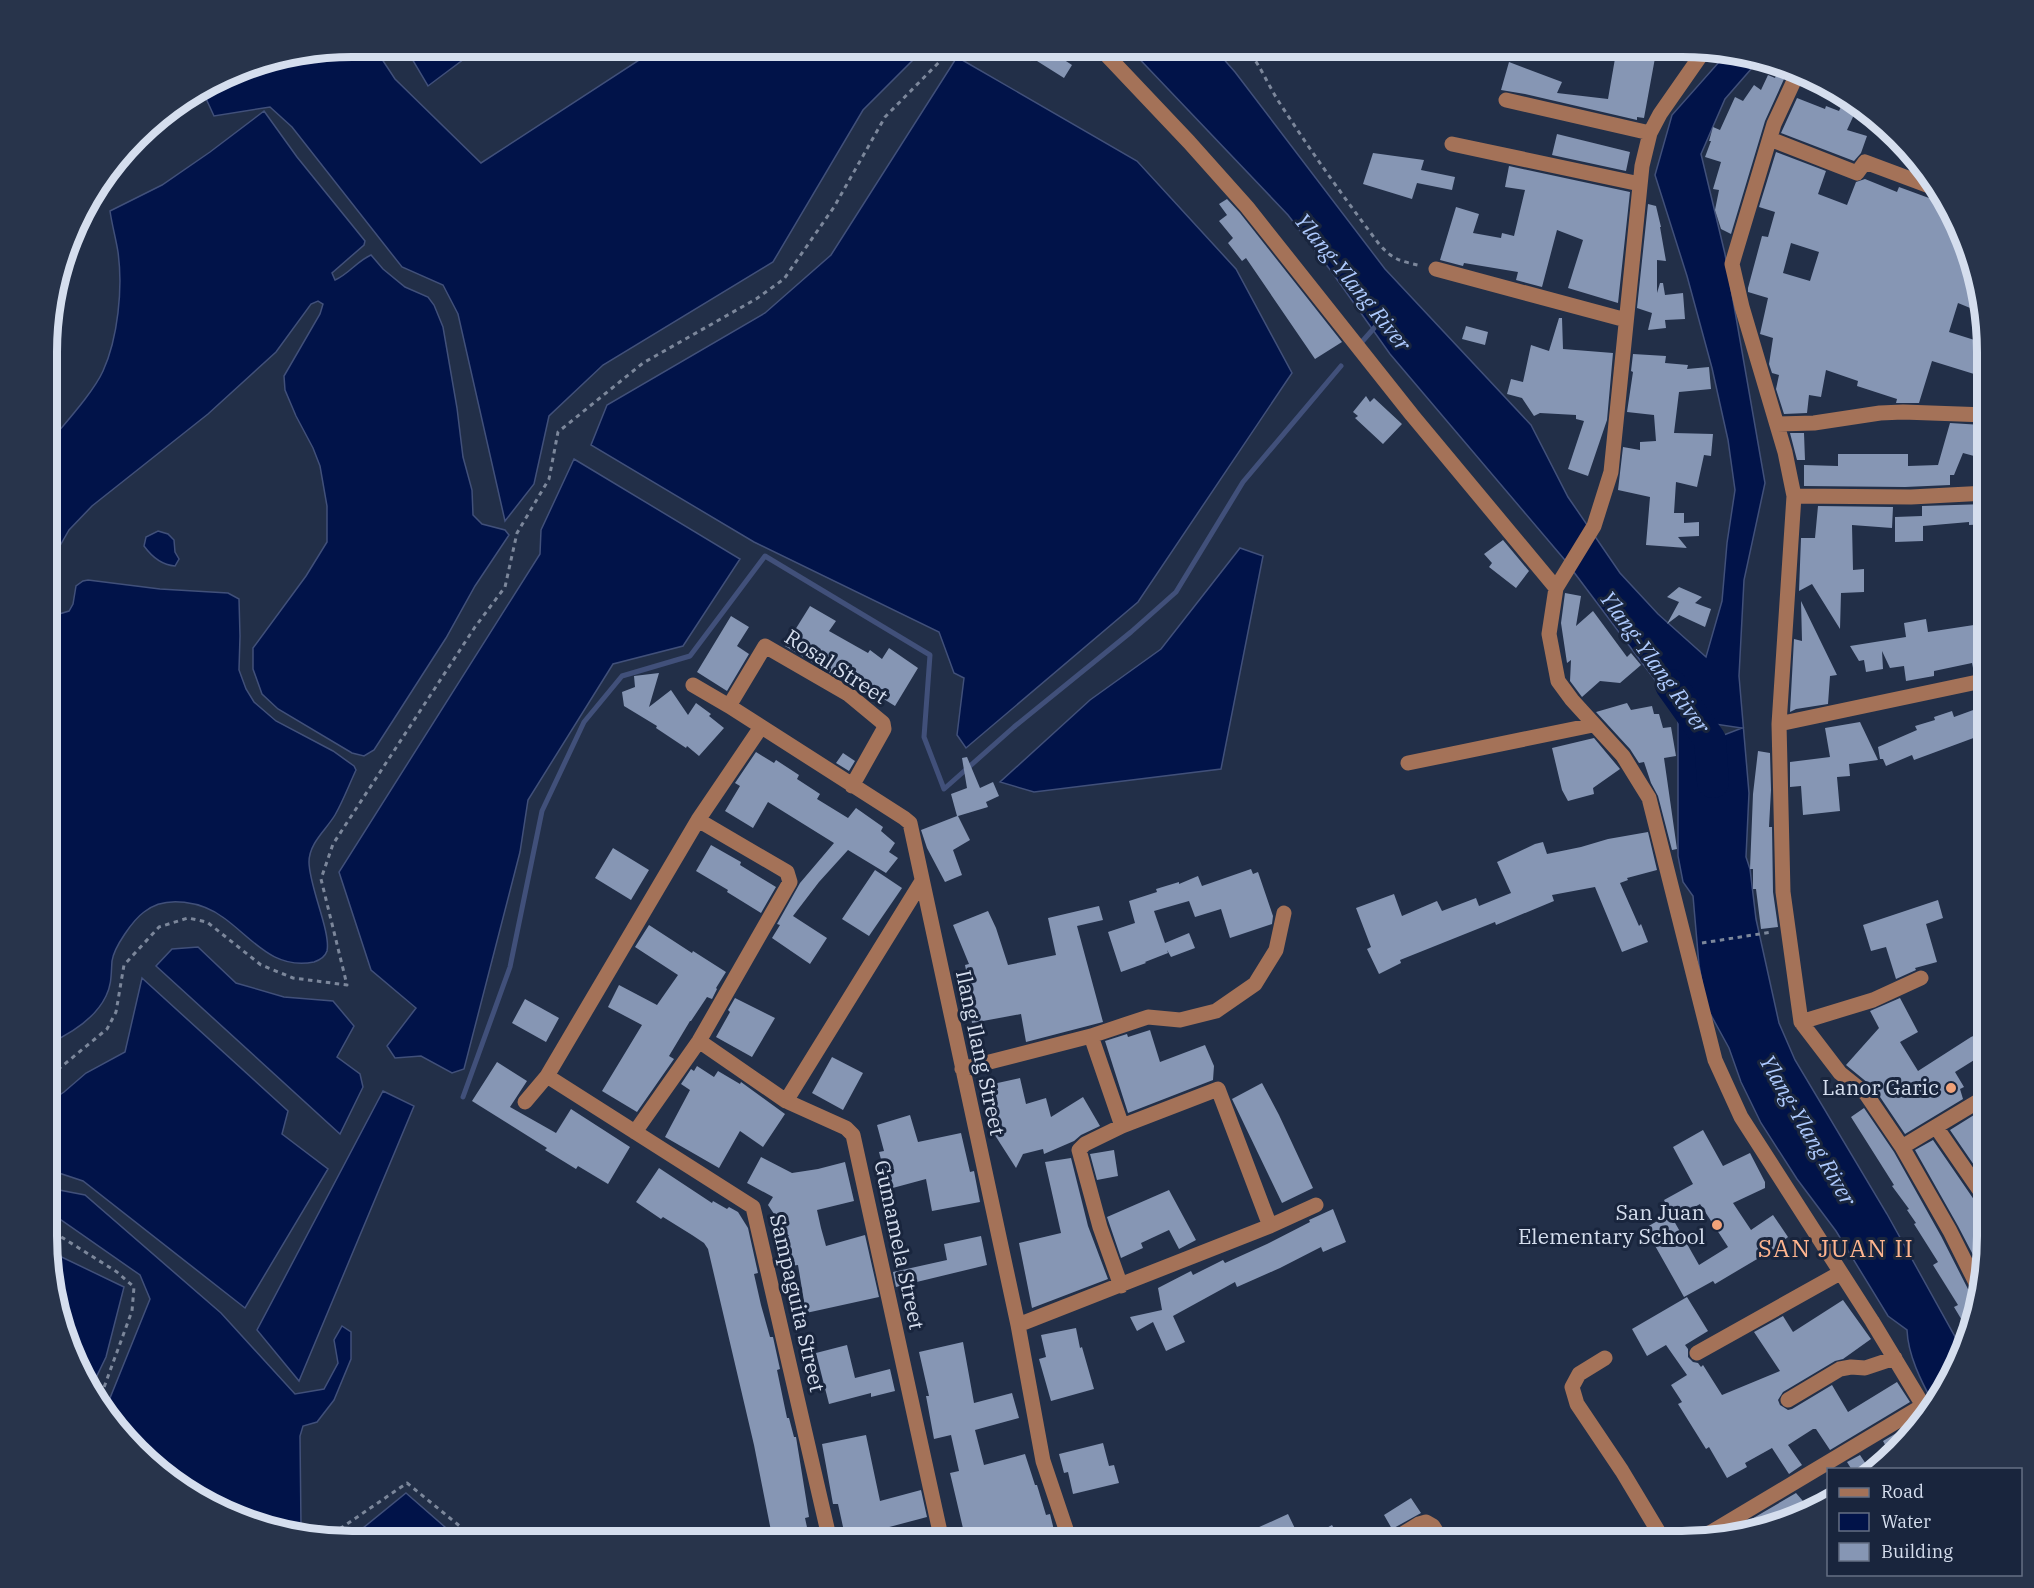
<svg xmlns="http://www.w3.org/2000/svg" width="2034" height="1588" font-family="'IBM Plex Serif',serif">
<rect width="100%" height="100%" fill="#222f48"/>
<path fill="#011349" stroke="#41507a" stroke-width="1.5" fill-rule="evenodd" d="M352,47H374L395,79L481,163L659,47H926L863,110L773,262L603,365L549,416L534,484L505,521L458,314L443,285L402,267L292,127L270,107L214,116L203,92L253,63Z
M405,47H480L428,86Z
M1128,47H1213L1235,72L1385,269L1531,425L1568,497L1620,573L1658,614L1706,657L1722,601L1727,543L1735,490L1728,440L1712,368L1687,276L1655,175L1672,115L1727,53L1759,60L1725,99L1701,154L1725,254L1765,483L1744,580L1739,676L1749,793L1746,857L1750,869L1756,919L1779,1023L1795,1060L1887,1214L1964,1353L1933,1403C1921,1381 1908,1355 1907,1330L1888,1316L1836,1231L1797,1179L1761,1123L1741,1082L1729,1048L1706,1006L1699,965L1693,896L1683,882L1678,856V716L1658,684L1564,559L1390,354L1331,271L1288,215ZM1681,719L1742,728L1711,740Z
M957,57L1137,161L1236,269L1292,373L1138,602L966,748L957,735L964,678L954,673L939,632L754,542L591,445L607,405L765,313L831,255Z
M264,111L297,157L365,241L364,245L332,273L335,280C349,274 357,261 371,255L383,269L405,287L428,297L434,305L443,327L457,408L463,457L472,490L473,515L482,524L505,530L509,535L475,586L446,638L394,719L374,750L364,756L352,753L278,709L262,694L253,669V648L306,576L327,542V506L320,466L313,448L296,416L285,390L284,376L320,314L323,304L318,301L311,304L276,352L208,414L92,506L69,530L49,565V441L53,438C68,420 94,391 103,371C118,338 123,288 118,252C116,239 112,225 110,211L162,185L210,152Z
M574,459L740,559L683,646L613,664L528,800L520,852L464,1069L452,1073L421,1056L395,1058L387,1046L416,1008L371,970L339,872L540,554L541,530Z
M158,531L168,534L174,540L175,552L179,559L175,566C161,565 152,557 144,546L146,537Z
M1240,548L1263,556L1221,769L1034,792L1000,782L1090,700L1161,649Z
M88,580L160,589L228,593L239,599L240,636L239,670L246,689L254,702L276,721L333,751L354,766L356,770C349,785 343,801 335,815C326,830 309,843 309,862C309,886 331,932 327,951C325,957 320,960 314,962C273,970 253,939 224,918C203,902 166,894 144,912C133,920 114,947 112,961C111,973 112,984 106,996C95,1019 70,1034 48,1044L49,617L69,611L73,604L76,586L83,581Z
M198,947L236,983L284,997L333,1001L354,1026L337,1057L360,1074L363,1087L340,1134L156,966L172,949Z
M142,978L288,1111L282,1134L328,1169L245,1308L83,1181L59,1173L47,1158L48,1103L64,1092L86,1073L125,1052Z
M383,1091L414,1106L299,1381L257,1330Z
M47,1182L54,1189L85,1195L221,1313L295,1394L324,1389L338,1363L334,1340L342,1326L351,1332V1359L334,1400L317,1422L303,1426L300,1436L301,1526L299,1533L235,1518L150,1466L106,1408L150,1299L140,1275L47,1210Z
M47,1250L124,1287L106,1357L91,1388L78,1371L47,1257Z
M406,1493L461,1541H347Z"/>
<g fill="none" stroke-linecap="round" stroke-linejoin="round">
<path stroke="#41507a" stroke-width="5" d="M1360,344L1375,327
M463,1097L510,967L542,811L584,722L622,676L690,656L765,556L930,655L924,737L944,789L1014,727L1131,632L1176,592L1243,482L1341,366"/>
<path stroke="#011349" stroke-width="32" d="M1671,685L1710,740L1713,782"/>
</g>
<path fill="#8696b4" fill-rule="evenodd" d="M1617,47H1657L1644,118L1637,117V120L1525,94L1501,90L1509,62L1562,82L1557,93L1608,99Z
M1046,48L1072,65L1064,78L1037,61Z
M1780,65L1789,68L1765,121L1731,234L1721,229L1715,210L1719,190L1713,189L1721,162L1705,157L1711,141H1709L1713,127L1720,130L1735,97L1743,101L1754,85L1761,90L1768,75L1775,78Z
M1797,98L1825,109L1826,106L1839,111L1845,98L1858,106L1847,130L1867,136L1861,153L1854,161L1781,133Z
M1557,134L1630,152L1626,171L1552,155Z
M1776,152L1826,171L1818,194L1847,205L1856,182L1865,179L1897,192L1899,187L1948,205L1960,227L1955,242L1959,244L1957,247L1968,252L1971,269L1966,280L1974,284L1980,312L1958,303L1949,332L1984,343L1981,351L1988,353L1987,378L1932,361L1919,403H1896L1897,399L1857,386L1858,381L1826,370L1821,397L1809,395L1807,413L1784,414L1776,389L1779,375L1772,373L1769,364L1773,338L1760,334L1768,298L1748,292V288L1762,236L1768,237L1775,212L1759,207ZM1791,243L1819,252L1810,281L1783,273Z
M1373,153L1424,160L1421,170L1455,177L1452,190L1417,183L1412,199L1363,184Z
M1509,166L1630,192L1618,303L1568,288L1583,240L1557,230L1542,287L1516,280L1518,272L1464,263L1463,266L1440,260L1456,207L1479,214L1473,233L1501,238L1502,233L1514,236L1525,190L1505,187Z
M1227,199L1240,213L1342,342L1315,359L1246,258L1242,261L1228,243L1233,238L1219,221L1227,215L1219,204Z
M1648,204L1656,206L1661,227H1660L1666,261L1657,260V293L1660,283H1663L1665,295L1683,293L1685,319L1665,320L1666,328L1648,330L1652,313L1637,308Z
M1559,318H1562L1563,349L1613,353L1607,420L1588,476L1568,469L1584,421L1576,419V415L1540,413L1534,416L1522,398L1507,394L1511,379L1523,382L1531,345L1549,351Z
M1466,326L1488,332L1485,345L1462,339Z
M1633,354L1666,356L1665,363L1688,365L1687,369L1709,367L1711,389L1679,392L1674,433L1713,434L1711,456L1704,455L1697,487L1676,482L1674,513H1684V523L1699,522V536L1678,537L1687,548L1646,545L1650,497L1618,490L1623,447L1640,450V442L1656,441L1654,415L1627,412L1633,372L1631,371Z
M1366,396L1370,402L1374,398L1402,424L1383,444L1355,418L1358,416L1353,412Z
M1950,423L1982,425L1974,456L1963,453L1954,475H1950V485L1905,487L1804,486V465L1838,466V454H1908V466L1938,465Z
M1790,433H1804L1805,460H1797Z
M1987,504V524L1969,525V522L1923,526V541L1895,542V517L1922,516V506Z
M1818,506L1893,507L1892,528L1852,525L1853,570L1864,569V592L1841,593L1840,629L1812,584L1799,591L1801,538H1815Z
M1503,540L1529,571L1516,588L1489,567L1492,563L1484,554Z
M1679,587L1702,597L1695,603L1711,609L1705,627L1679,615L1667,624L1679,602L1667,597Z
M1565,593L1581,596L1576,626L1593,611L1627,657L1631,653L1641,665L1620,683L1600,681L1582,697L1570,681L1571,660L1567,663L1561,623Z
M1801,601L1837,675L1830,676L1828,704L1796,709L1790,712L1794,639L1802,641Z
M810,606L836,621L829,631L868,653L870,650L882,659L889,648L918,668L895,706L840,672L837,677L785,646Z
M731,616L749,627L737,646L749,654L727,691L697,672Z
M1926,619L1928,632L1987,623V665L1973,668L1972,663L1934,671V676L1906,681L1904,666L1890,668L1882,651L1883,669L1866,672L1864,660L1859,661L1850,646L1906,637L1904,623Z
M659,673L649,707L671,690L688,715L696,703L711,714L709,716L724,728L699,756L687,746L686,748L656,728L657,726L624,706L622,692L635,687L634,676Z
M1627,703L1631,710L1652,706L1654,714H1659L1663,728L1671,727L1676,756L1664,758L1677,849L1672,850L1658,796L1651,783L1644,762L1639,763L1630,749L1596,712Z
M1987,705V733L1914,760L1912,755L1886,766L1883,759H1880L1878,747L1917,730L1915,726L1935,720L1934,717L1952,711L1954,717Z
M1860,722L1878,760L1849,764L1850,776L1837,777L1840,811L1803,815L1801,786L1790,787V762L1830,757L1825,728Z
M1594,738L1620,769L1593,788L1594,794L1568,801L1562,790L1552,748Z
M1758,751L1770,753L1771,790L1769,827H1772L1773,892L1778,927L1761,929L1756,889H1753V869H1750L1753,794Z
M756,752L774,763L776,760L799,775L797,779L820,794L817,799L848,818L856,808L883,827L881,831L895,843L889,852L898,858L886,873L848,850L819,882L793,916L827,938L810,964L772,938L780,925L777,924L800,883L834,843L768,802L753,828L725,811L740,786L735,783Z
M843,753L855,761L849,771L836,763Z
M967,757L980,788L993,782L999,796L986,802L988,807L958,816L970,840L953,850L962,875L945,882L927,848L921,830L957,816L951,794L967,788L962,758Z
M1648,832L1657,870L1627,878L1628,880L1620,883L1639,926L1641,924L1648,942L1622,952L1595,887L1552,895L1554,901L1496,925L1495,922L1400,960L1401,963L1379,974L1367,949L1371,947L1356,908L1394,894L1402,916L1437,901L1442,911L1476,898L1479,906L1511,893L1497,862L1535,844L1543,842L1547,854L1581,847L1608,839Z
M711,845L741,862L740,865L776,887L761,913L727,892L728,890L696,871Z
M613,848L649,870L631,900L595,878Z
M1251,869L1253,874L1258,872L1273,916L1272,924L1230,938L1221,909L1195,917L1189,901L1154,911L1165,943L1189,933L1195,948L1171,957L1167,950L1168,953L1145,962L1146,963L1121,972L1108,932L1135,923L1129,901L1157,892L1156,889L1179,882V884L1198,876L1202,886Z
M875,870L902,888L869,936L842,919Z
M1938,900L1943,918L1926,924L1937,962L1915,968L1916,970L1896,979L1886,947L1871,951L1863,925Z
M1099,906L1103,920L1077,926L1103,1022L1026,1042L1021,1014L972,1023L968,991L970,990L965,965L969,964L953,925L988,911L996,928L1008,965L1056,955L1048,918Z
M649,925L692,953L693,951L726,972L716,988L717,989L712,999L707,997L691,1021H690L669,1056L674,1059L637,1112L602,1091L642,1025L608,1007L619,985L657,1005L678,975L635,947Z
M735,998L775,1018L752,1057L716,1037L730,1012L728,1010Z
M1900,998L1918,1032L1900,1042L1918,1071L1971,1037L1987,1030V1052L1955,1072L1964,1087L1960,1089L1963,1099L1905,1134L1874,1088L1846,1065L1879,1028L1870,1011Z
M525,999L559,1018L546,1042L512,1023Z
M1150,1030L1160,1062L1205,1045L1214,1066L1213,1080L1128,1113L1105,1041L1127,1034L1128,1037Z
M832,1057L863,1073L843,1110L812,1093Z
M497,1062L527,1081L510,1107L556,1133L571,1109L630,1147L608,1184L578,1166L576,1169L545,1150L547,1148L472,1101Z
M697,1066L714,1077L718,1071L740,1084L741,1082L785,1114L763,1147L740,1131L719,1168L665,1137L690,1090L681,1084L691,1069L694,1071Z
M1020,1078L1026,1104L1046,1098L1051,1117L1083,1097L1100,1126L1081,1135L1074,1141L1044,1154L1043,1149L1023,1154L1016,1168L991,1129L985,1103L997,1099L993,1084Z
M1262,1083L1279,1115L1313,1188L1282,1203L1232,1099Z
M1864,1108L1894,1152L1941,1236L1970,1293L1977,1298L1973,1315L1963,1322L1954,1307L1958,1305L1933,1265L1938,1262L1914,1224L1916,1223L1907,1210L1909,1209L1892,1186L1894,1185L1851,1117Z
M910,1115L918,1142L961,1133L970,1172L974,1171L980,1202L932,1211L926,1179L889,1189L879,1152L884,1151L877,1125Z
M1974,1115L1987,1134V1184L1950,1130Z
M1703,1130L1723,1166L1750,1153L1765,1182V1188L1733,1203L1751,1230L1773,1215L1788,1237L1783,1241L1784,1243L1715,1284L1713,1281L1684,1297L1645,1228L1670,1214L1699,1265L1728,1247L1700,1204L1673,1219L1664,1200L1693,1184L1673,1147Z
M1933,1140L1979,1207L1987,1211V1257L1983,1274L1958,1226L1915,1150Z
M1114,1150L1118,1176L1097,1180L1090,1154Z
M761,1157L792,1173L818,1169L845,1162L854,1201L817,1210L821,1228L826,1246L865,1235L879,1297L806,1313L798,1265L790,1266L784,1237L789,1236L768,1205L773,1197L747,1183Z
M1071,1158L1088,1226L1108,1279L1032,1308L1019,1243L1061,1233L1045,1162Z
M659,1168L712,1203L713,1201L727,1209L729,1207L738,1212L748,1228L758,1273L754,1274L761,1305L770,1337H773L780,1369L777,1370L787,1418H789L794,1437H796L797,1443L809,1517L805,1518L810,1541H773L754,1445L708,1249L704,1243L692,1235L663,1217L661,1219L636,1202Z
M1169,1190L1196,1240L1179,1249L1169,1230L1141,1243L1143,1248L1121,1258L1107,1217Z
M1333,1209L1346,1242L1323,1252L1321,1247L1280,1268L1237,1287L1235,1282L1173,1316L1185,1342L1166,1351L1153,1322L1137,1331L1130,1317L1162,1310L1158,1288L1191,1271L1193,1275L1223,1260L1225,1263L1267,1244L1310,1222L1309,1220Z
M981,1236L987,1265L896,1287L893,1272L947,1260L944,1244Z
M1687,1297L1708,1331L1685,1345L1688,1349V1357L1693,1362L1698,1363L1701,1367L1703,1365L1722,1395L1780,1371L1754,1332L1783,1316L1793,1332L1843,1300L1871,1339L1843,1359L1835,1361L1783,1392L1778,1400L1780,1405L1788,1410L1792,1409L1832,1385L1848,1412L1897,1382L1910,1402L1830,1450L1816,1429H1813L1788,1445L1802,1465L1789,1474L1772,1448L1745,1463L1747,1467L1727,1478L1709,1447L1706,1449L1678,1404L1682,1402L1671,1385L1687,1375L1666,1345L1647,1356L1632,1329Z
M1076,1328L1080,1348L1082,1347L1094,1389L1051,1401L1039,1359L1046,1357L1041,1335Z
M963,1342L974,1403L1012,1393L1019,1418L975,1430L984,1465L1025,1454L1035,1485H1037L1046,1515L1050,1514L1054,1530L1052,1531L1054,1541H966L950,1473L959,1471L951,1435L934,1439L926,1396H929L919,1352Z
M847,1345L855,1378L890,1369L895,1391L871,1397V1393L829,1404L816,1353Z
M1920,1419L1922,1420L1912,1438L1891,1456L1883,1441Z
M866,1435L880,1501L921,1490L927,1517L878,1530L877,1529L845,1536L838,1504H833L822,1444Z
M1103,1443L1109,1466L1114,1465L1119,1483L1073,1494L1068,1472L1064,1473L1059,1454Z
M1860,1455L1870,1470H1852L1847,1462Z
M1796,1493L1809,1508L1795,1519L1744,1529L1752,1523L1750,1520Z
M1411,1498L1421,1513L1392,1529L1384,1515Z
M1288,1514L1301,1541H1263L1257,1528Z
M1332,1525L1341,1541H1303Z"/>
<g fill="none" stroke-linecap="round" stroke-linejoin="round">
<path stroke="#7c879b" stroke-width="3" stroke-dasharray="4.5 4.5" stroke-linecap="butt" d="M1007,47L1028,61L1047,47
M1245,47C1261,65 1268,86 1281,105C1312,153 1345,199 1379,244C1394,261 1401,261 1422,266
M1702,943L1772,932
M48,1070L61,1067L107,1029L116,1012L124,965L159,927L188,918L207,922L261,965L293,978L347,985L321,879L333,844L475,627L505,587L517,533L549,479L558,432L643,363L756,299L784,279L834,207L885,117L954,47
M47,1226L55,1233L117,1272L134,1287L132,1311L103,1390L98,1398
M325,1539L407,1483L478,1541"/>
<path stroke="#a47258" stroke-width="15" d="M1099,47L1189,142L1247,207L1412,415L1556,588
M1706,48L1660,114L1650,133L1642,166L1611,472L1594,526L1556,588L1549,634L1558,681L1572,700L1623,756L1649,798L1715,1060L1741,1117L1872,1321L1927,1412
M1799,70L1774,124L1732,264L1742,307L1785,452L1794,496L1779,724L1783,892L1801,1022L1840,1073L1866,1094L1902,1147L1950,1231L1979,1289
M1506,100L1650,133
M1770,139L1857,173L1865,162L1940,190
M1452,144L1640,184
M1436,269L1626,320
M1777,424L1814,423L1880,413L1903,412L1987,415
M1794,496L1911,497L1987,493
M693,685L729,706L904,818L910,823L1018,1325L1043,1461L1070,1541
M729,706L765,646L848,694L883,723L884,729L852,786
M1779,724L1987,680
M1408,763L1593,725
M1801,1022L1873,1000L1921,978
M1091,1036L1122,1126
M699,1041L786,1101L846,1128L853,1135L942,1541
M962,1069L1091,1036L1148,1017L1180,1020L1216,1011L1255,984L1276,950L1284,913
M547,1076L753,1207L830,1541
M786,1101L922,881
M525,1102L547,1076L698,820L761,727
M1936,1127L1987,1201
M635,1132L699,1041L790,882L787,872L698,820
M1902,1147L1987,1096
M1121,1286L1100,1227L1079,1150L1085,1144L1122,1126L1218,1089L1270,1226
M1018,1325L1270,1226L1316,1205
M1697,1353L1840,1273
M1605,1358L1579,1374L1572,1387L1577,1404L1622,1471L1664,1541
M1788,1400L1840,1369L1851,1367L1865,1368L1895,1358
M1703,1537L1924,1405
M1391,1541L1419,1524L1426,1522L1433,1526L1442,1541"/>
</g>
<g fill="#f0a279" stroke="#19253d" stroke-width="2">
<circle cx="1951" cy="1088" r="6"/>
<circle cx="1717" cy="1225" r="6"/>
</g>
<g text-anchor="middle" stroke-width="6" stroke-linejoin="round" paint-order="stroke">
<g font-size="21" fill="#d5deee" stroke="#19253d">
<text transform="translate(836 667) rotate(33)" y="7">Rosal Street</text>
<text transform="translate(980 1053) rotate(78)" y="7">Ilang Ilang Street</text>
<text transform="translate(899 1245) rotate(78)" y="7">Gumamela Street</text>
<text transform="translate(797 1303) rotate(77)" y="7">Sampaguita Street</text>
</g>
<g font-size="21" fill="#d5deee" stroke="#19253d" text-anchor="end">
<text x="1939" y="1095">Lanor Garic</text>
<text x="1705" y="1220">San Juan<tspan x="1705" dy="24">Elementary School</tspan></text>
</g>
<g font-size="22" font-style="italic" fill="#aecafe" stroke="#19253d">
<text transform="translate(1353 282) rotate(51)" y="8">Ylang-Ylang River</text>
<text transform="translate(1655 662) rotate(54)" y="8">Ylang-Ylang River</text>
<text transform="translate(1808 1130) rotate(60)" y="8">Ylang-Ylang River</text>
</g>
<g font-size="24" letter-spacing="1.5" fill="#ffb58f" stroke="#19253d">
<text x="1836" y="1257">SAN JUAN II</text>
</g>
</g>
<path d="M0 0H2034V1588H0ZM352 57H1682A295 295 0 0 1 1977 352V1236A295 295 0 0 1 1682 1531H352A295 295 0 0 1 57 1236V352A295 295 0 0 1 352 57Z" fill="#28344b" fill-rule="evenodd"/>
<path fill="none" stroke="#d5deee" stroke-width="8" d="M352 57H1682A295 295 0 0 1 1977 352V1236A295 295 0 0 1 1682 1531H352A295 295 0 0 1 57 1236V352A295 295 0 0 1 352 57Z"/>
<rect x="1827" y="1468" width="195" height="108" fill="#19253d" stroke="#646f84" stroke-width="1.5"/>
<rect x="1839" y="1488" width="30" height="9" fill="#a47258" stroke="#646f84" stroke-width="1.5"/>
<text x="1881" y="1498" font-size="18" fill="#d5deee">Road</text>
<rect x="1839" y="1513" width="30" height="18" fill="#011349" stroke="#646f84" stroke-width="1.5"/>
<text x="1881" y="1528" font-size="18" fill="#d5deee">Water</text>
<rect x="1839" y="1543" width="30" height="18" fill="#8696b4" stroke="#646f84" stroke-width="1.5"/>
<text x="1881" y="1558" font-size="18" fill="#d5deee">Building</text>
</svg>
